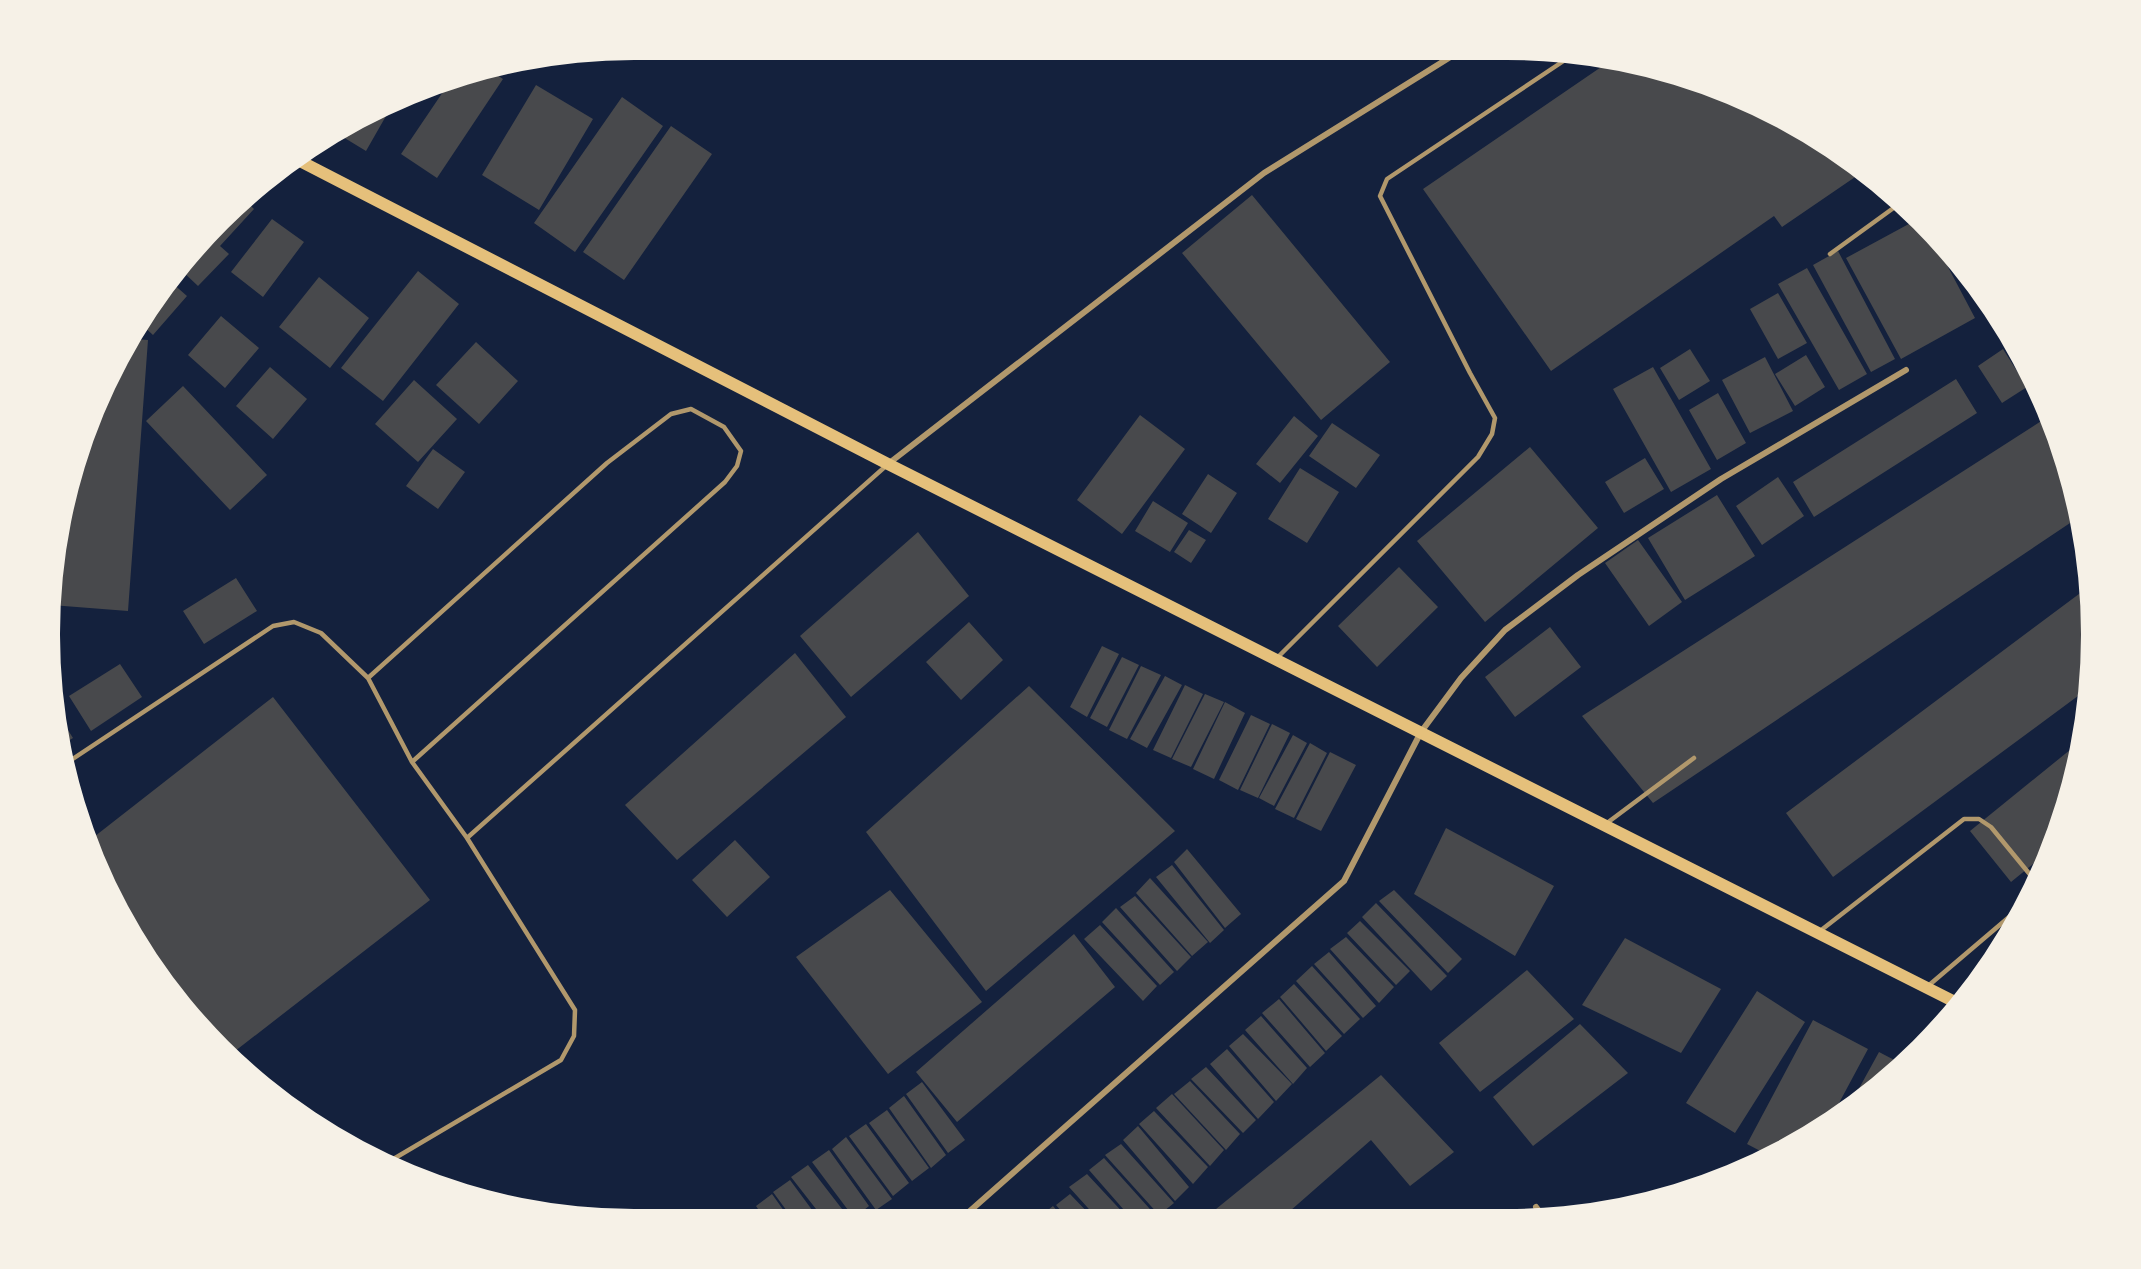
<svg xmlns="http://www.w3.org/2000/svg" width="2141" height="1269" font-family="'Alegreya Sans',sans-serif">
<rect width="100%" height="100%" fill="#14213d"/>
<path fill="#48494c" d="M1607,63L1695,81L1832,148L1861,173L1782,227L1774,216L1551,371L1423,189Z
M494,73L503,79L437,178L401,154L451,80Z
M536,85L593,119L539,210L482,175Z
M622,97L663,126L575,252L534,223Z
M394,102L366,151L338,134L375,110Z
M671,126L712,154L624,280L583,252Z
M1252,195L1390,362L1321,420L1182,253Z
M245,200L254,209L220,246L229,254L198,286L181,270L221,221Z
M272,219L304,242L263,297L231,272Z
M1918,219L1929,231L1975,318L1901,359L1846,258Z
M1838,251L1895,359L1871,372L1813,265Z
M1807,268L1867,374L1839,390L1778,284Z
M418,271L459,304L383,401L341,368Z
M319,277L369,318L330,368L279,327Z
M171,282L187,296L153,335L141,324L148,309Z
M1778,293L1807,343L1778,359L1750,309Z
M221,316L259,348L225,388L188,355Z
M134,339L148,340L128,611L51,605L55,558L80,447Z
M476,342L518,381L479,424L436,385Z
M1690,349L1710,381L1679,400L1660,368Z
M2003,349L2027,387L2002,403L1978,366Z
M1806,355L1825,387L1795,406L1775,374Z
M1765,357L1793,411L1750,433L1722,380Z
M270,367L307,399L273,439L236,406Z
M1653,367L1711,469L1671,492L1613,389Z
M1956,379L1977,413L1814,517L1793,482Z
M414,380L457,419L418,462L375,424Z
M183,386L267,475L230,510L146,421Z
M1718,393L1746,443L1717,460L1689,410Z
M1140,415L1185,449L1122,534L1077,500Z
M1294,416L1318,436L1280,483L1256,464Z
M2049,416L2079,517L1653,803L1582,716Z
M1332,423L1380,455L1356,488L1309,456Z
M1530,447L1598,528L1485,622L1417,541Z
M433,449L465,472L438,509L406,486Z
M1645,458L1664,489L1624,513L1605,482Z
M1300,468L1339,492L1307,543L1268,519Z
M1208,474L1237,493L1211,533L1182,514Z
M1778,477L1804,516L1762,545L1736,506Z
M1717,495L1755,556L1685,600L1648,538Z
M1153,501L1188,523L1170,552L1135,531Z
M1189,530L1206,540L1191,563L1174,552Z
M918,532L969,596L851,697L800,636Z
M1638,540L1682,602L1649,626L1605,563Z
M1399,567L1438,607L1377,667L1338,626Z
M236,578L257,611L204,644L183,611Z
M2087,588L2091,635L2086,690L1833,877L1786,813Z
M969,622L1003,660L961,700L926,662Z
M1550,627L1581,667L1515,717L1485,677Z
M1102,646L1119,654L1087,717L1070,707Z
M795,653L846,717L677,860L625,805Z
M1122,657L1139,665L1107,727L1090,718Z
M120,664L142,697L91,731L69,696Z
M1141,666L1161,675L1127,739L1109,730Z
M1165,676L1182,685L1147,748L1130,739Z
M1185,685L1203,694L1171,758L1153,750Z
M1029,686L1175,831L986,991L866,832Z
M1205,694L1224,702L1191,767L1172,759Z
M273,697L430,900L230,1055L221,1048L170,990L90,840Z
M1225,702L1245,713L1214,779L1193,769Z
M57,713L73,738L60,746L58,723Z
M1251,715L1270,724L1238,790L1219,780Z
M1272,724L1290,733L1258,798L1240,790Z
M1293,735L1307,743L1274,806L1259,798Z
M2081,741L2049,851L2011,882L1970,831Z
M1310,743L1327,753L1294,818L1275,809Z
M1330,752L1356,765L1321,831L1296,819Z
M1446,828L1554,886L1515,956L1414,894Z
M735,840L770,877L727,917L692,880Z
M1187,849L1241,914L1225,928L1174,862Z
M1172,865L1224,930L1210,943L1156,877Z
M1150,878L1208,942L1192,956L1136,893Z
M890,890L982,1002L888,1074L796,957Z
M1394,890L1462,959L1448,973L1379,901Z
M1135,896L1191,957L1177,971L1120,907Z
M1376,903L1447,976L1431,991L1362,917Z
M1116,908L1174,972L1160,985L1102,922Z
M1360,921L1410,971L1396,985L1347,933Z
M1100,925L1157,986L1143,1001L1084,939Z
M1074,934L1115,987L957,1122L916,1072Z
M1346,937L1394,987L1379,1003L1330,949Z
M1625,938L1721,989L1681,1053L1582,1005Z
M1329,952L1376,1006L1363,1018L1314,964Z
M1312,966L1360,1019L1344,1034L1296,981Z
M1527,970L1574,1019L1480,1092L1439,1043Z
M1294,984L1342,1036L1326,1051L1280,997Z
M1757,991L1805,1022L1735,1133L1686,1103Z
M1279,999L1325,1053L1310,1067L1262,1013Z
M1261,1016L1307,1068L1293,1084L1245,1030Z
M1813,1020L1868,1049L1831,1118L1799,1141L1768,1155L1747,1144Z
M1580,1024L1628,1073L1533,1146L1493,1097Z
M1243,1034L1292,1084L1276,1101L1229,1046Z
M1227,1049L1274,1102L1258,1119L1210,1064Z
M1879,1052L1902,1064L1892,1074L1851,1103Z
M1206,1067L1256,1120L1243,1133L1191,1079Z
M1381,1075L1454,1152L1410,1186L1371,1140L1282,1218H1205Z
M1190,1081L1240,1134L1226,1150L1174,1094Z
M922,1082L965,1140L948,1153L906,1094Z
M1172,1094L1224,1150L1210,1166L1156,1108Z
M904,1096L946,1155L931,1168L889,1108Z
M887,1110L929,1168L912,1181L869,1123Z
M1154,1111L1208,1167L1193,1184L1139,1124Z
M866,1124L909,1183L893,1196L849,1136Z
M1138,1126L1189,1187L1175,1201L1123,1140Z
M846,1137L892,1199L876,1210L832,1149Z
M1121,1144L1174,1203L1159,1215L1105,1155Z
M829,1150L869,1206L854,1218L812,1162Z
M1104,1158L1158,1218H1131L1089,1170Z
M808,1165L849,1218H823L791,1177Z
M1087,1174L1128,1218H1097L1069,1187Z
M790,1180L818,1218H792L773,1192Z
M772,1194L789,1218H764L756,1206Z
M1070,1194L1093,1218H1067L1056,1205Z
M1053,1206L1063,1218H1038Z
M753,1210L759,1218H740Z"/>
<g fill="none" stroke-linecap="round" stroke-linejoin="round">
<path stroke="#b1986c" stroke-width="4.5" d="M1830,254L1899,204
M1276,659L1478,457L1492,434L1495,418L1470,373L1380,196L1387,179L1571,56
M368,678L607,463L671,414L691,409L724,427L741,451L737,466L725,482L412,762
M65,764L273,626L294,622L321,633L368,678L412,762L467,838L575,1010L574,1036L561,1060L390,1161
M1607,823L1694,758
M467,838L887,465
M1820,931L1964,819H1979L1991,827L2032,877L2033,884
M1928,986L2022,906"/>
<path stroke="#b1986c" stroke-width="6" d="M888,464L1264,173L1460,51
M1536,1207L1544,1218
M962,1218L1344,881L1421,732L1461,678L1505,630L1578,575L1721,479L1906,370"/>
<path stroke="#e5c07b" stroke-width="12" d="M296,159L888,464L1955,1002"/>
</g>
<path d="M0 0H2141V1269H0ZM634 60H1507A574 574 0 0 1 2081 634V635A574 574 0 0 1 1507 1209H634A574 574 0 0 1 60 635V634A574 574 0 0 1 634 60Z" fill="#f6f1e7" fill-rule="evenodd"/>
</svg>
